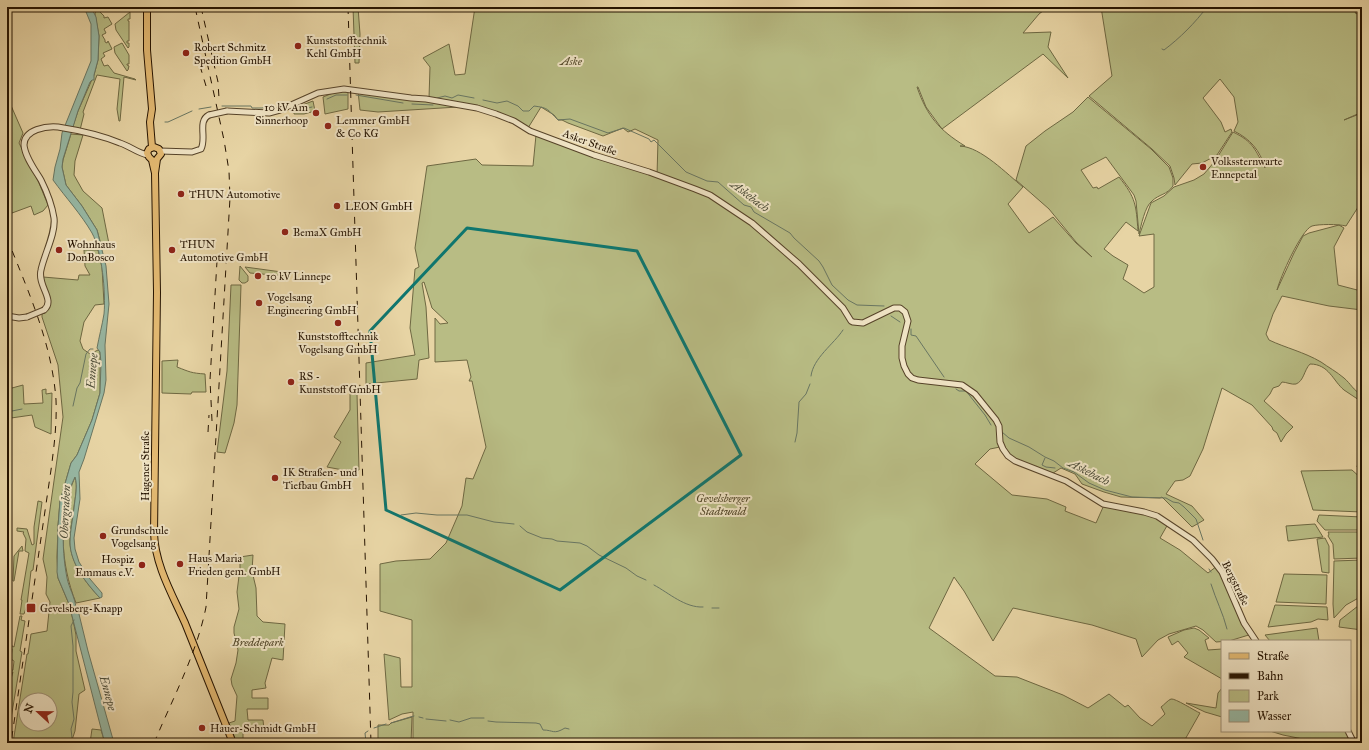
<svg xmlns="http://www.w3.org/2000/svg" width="1369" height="750" font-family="'IM FELL Great Primer',serif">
<rect width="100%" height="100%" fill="#e7d4a4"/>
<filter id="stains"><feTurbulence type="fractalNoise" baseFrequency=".005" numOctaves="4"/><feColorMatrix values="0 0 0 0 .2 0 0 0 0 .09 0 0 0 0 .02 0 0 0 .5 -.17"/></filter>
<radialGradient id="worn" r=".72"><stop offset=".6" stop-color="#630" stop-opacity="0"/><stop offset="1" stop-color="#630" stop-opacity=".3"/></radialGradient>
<path fill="#b8bc84" stroke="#6e6842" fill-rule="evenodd" d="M353,7H358L360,34L359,63H355Z
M475,7H1048L1039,14L1023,33L1051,32L1048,47L1068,78L1043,54L942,129L926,107L918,87H917C927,116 939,130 965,146H960C981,147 1007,174 1023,187L1008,204L1029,233L1053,217L1076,243L1092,257L1076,242L1049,209L1016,180L1026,146L1045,131L1073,112L1088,97L1151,149L1169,167L1173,178V186C1167,195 1159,194 1152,201C1145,206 1141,226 1139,234L1136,201L1134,195L1106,157L1081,170L1093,188L1097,187L1098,189L1119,177C1136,198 1136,205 1138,231L1126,222L1104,249L1113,256L1128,265L1123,279L1144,293L1154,287V234L1139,236L1151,203L1164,196L1174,187L1194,180L1204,174L1215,161L1233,132C1254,142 1255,150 1265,168C1260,150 1250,139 1234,131L1238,122L1234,97L1220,79L1203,98L1221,122L1225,132L1231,129L1232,132L1217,155L1202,163L1192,164L1175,185L1174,178L1170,166L1152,149L1089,96L1112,76L1101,7H1353L1356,14L1362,9V112L1344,120L1362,113V201L1346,226C1338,224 1319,224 1312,226C1301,230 1280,278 1277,290L1294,253L1303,236L1309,233L1339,225L1344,228L1334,247L1338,285L1361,291L1362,288V310L1329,306L1282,296L1273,314L1266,334L1269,340C1286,348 1304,352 1321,362C1328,367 1337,372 1344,378C1351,384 1353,390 1362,395V402C1356,398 1350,394 1344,390C1333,381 1329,364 1310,364C1304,370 1304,381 1296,384C1292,385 1286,382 1282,382L1279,386L1273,388L1270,394L1264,401L1293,427L1286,434L1281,442L1277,433L1273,430L1272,427L1252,405L1222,388L1203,449L1190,476L1183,480L1175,481L1166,494L1192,506L1204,520L1192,527L1162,497L1160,498L1121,497L1104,492L1082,484L1075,474L1061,468L1050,475L1016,460L1000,447L990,449L975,464L1012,495L1047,499L1066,507L1065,511L1096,523L1104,505L1156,517L1168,524L1160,538L1180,550L1208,573L1217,566L1252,634L1229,641L1216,642L1203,630L1196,626L1169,634L1158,640L1142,657L1136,639L1092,625L1013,608L993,641L964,591L954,577L929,628L995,676L1017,677L1063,695L1088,708L1109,694L1125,707L1128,705L1140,718L1152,726L1165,714L1161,707C1164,705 1168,700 1171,699C1175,698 1195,711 1200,713L1183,743H1123L1122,741V743H413V712L402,714L389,720L384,654L400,658L401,687H412V620L380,611V564L396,561L430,559L446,543L462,506L466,478L473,479L486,447L472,381H469L471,377L467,360L435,362V318L440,324L448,323L432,308L424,282L422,283L426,307L429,358L419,360L417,379L366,384V363L415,355L410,328L415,269L419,267L415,248L427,166L476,159L482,165L533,166L536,135L657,176L658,140L635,129L628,132L623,128L603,136L568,123L562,120H558L554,115L541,107L528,128L505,116L429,98L430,67L423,58L449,44L455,75L465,74Z
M96,8L104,16V18L108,17L112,24L104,29L106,33L102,35L105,40V42L107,43L108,41L112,49L103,53L105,56L101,59L104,66L108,65L114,73L135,79L136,80L124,77L120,121H119L117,109L120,79L97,75L83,112L84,114L80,130L74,128L73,126L78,111L94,75L98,60L99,36L95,14Z
M130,12V19H128V21H129V41H127V43H129V47L128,48L116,30L115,24Z
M122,43L129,55V64H127V65L129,66L128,70L127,71L115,53L114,47Z
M7,88L9,101L23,133L19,143L39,183L48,205L43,211L34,215L31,206L12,213L7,208Z
M338,91L348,92V109L325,114L323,97Z
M358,91L459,105L458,107L378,112L360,110Z
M313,101L315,111L304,114H294V108Z
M71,134L83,135L75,161L74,175L83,191L102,208L110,249L102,248L97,230L82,206L66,185L62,167L63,160Z
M84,250H98L102,267L104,304L95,305L84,322L80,341L83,349L90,354L98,350L100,352V393L92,420L77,455L71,463L60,501L58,526L57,557L58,578L69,604L73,620L76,635V651L85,690L79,694L75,731L71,743H13L27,654H28L31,634L47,631L50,602L46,594L47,577L43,559L63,417L58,365L42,317V314C59,302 44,292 43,277L78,280L79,275H90L85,266ZM26,700H50V724H26Z
M240,266L248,276V281L245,283H242L239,280Z
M245,267L289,273L288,280L284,276L250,273Z
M231,285H241L237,405L234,423L225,453L217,452L227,371Z
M178,360L177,367C190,372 191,373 205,374L206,392H192L191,394L162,393V361Z
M23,385L24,404L43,403L42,390L46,389V394L52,393L51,434L35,427L32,415L11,418L9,432H7V388H12Z
M350,394H357L359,470H343L327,467L341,442L334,437L350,410Z
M1362,426V471L1357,467L1360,455V427Z
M1352,470L1362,479V512L1313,510L1301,471Z
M75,477C78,485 75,498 74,507C73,519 69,532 70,544C72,565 86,583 100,598L76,603C60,563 58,516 75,477Z
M38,501L42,502L33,570L31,571L27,605L24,614H20L22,600H21L29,553L25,551L26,539L23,533L24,532L17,531V528L27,529L32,545L34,544V527Z
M1319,515L1362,517V530H1325L1317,521Z
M1315,524L1323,537L1288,541L1286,526Z
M1328,532H1362V558L1334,559L1333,544L1328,536L1329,534Z
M1325,538L1329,546V573L1322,572L1317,539Z
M22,546L23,551H19L14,581H13L14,556Z
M253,555L252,571L256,588L257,616L263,622L285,624L283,660L272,658L265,683L266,688L252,690V698H268V709H247L248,720H263L264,729L243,730V739L236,742L229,723L235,721L237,696L232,685L231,679L236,663L238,650L234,633V627L239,609L237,592L240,568V557Z
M1362,560V596L1346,605L1334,618L1333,604L1334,561Z
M1284,574L1327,575L1326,604L1276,602Z
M1275,605L1327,607L1328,620L1318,619L1311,622L1268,627Z
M1362,605V630L1339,627L1340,620L1358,606Z
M20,616H22L21,620L25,621L20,651L22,652L7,743L8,717L7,716V689H8L13,672L7,674V672L13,670L14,661L11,659L12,649L7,645V643L14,647Z
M1194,628L1199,630L1209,638L1205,640L1208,650L1222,649V679L1184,657L1188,653L1178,641L1172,645L1168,637L1184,630Z
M1317,628L1319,641H1270L1265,635Z
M1222,688V717L1205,712L1186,703L1216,708L1218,693Z
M412,717L411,743H378V725H389L391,723Z
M92,729L101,730L105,743H90Z
M1270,731H1346L1350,743H1323L1283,735Z"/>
<path fill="#97b8a4" stroke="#697662" d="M84,7H91L96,17L99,36L98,60L94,75V80H92L90,82L78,111L63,159L62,167L66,185L82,206L97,230L106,266L109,304L105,345L106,380L104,393L84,459L79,472L80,499L74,538L75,549L79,562L90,579L102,593V597L100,598C86,583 70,563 70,542C70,530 73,519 74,508C75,498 78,486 75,477C61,504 61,548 67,578C69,588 75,597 76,608L78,610L88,651L114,743H105L104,740L73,620L69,604L58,578L57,572L58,526L60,501L71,463L77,455L92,420L100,393L101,363L100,352L97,348C99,337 102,326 104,314C106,293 102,251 92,233C81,214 66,198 53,180L55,167L60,149L62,133L91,61V24Z"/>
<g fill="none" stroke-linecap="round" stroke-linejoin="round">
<path stroke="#697662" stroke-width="1" d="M1162,49L1164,50C1180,38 1195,23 1207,7
M356,95L403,103
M437,98L445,96L452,98L458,95L474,98
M327,99L336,95H347
M483,100L497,103L507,101L518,106L523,111H529L534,106C549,108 547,109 558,120L570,119L608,133L624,128L649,139L651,142L654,140L686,172L707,181L718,182L744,205L751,207L754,212L790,233L794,238L819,261L823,267L832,285L848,300L857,305L884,306
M412,104L433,105
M222,106H251L252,108H262L270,106
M199,109L211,107
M295,111L312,107
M165,122H168L192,111
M891,316L900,322
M911,329V335L916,336L944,377
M811,376C813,358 834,344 843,330
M956,389L959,391H966L985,415L991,425
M73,406L77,388L80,383L86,354L90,349H93
M7,412L22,409
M1002,432L1009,438L1029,447L1045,457L1054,461L1063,468L1074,472L1089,483L1105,490L1132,497L1166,498L1173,502L1179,503L1184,507L1196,519L1203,540
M795,442L797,433L799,402L806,394L810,384
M1045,458L1042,465L1046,467L1055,468
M401,515L416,513L437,515H467L494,522L514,524
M520,526L527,532L542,538L552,539L557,541L580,543L587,546L599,555L626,568L637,576L646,580
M1209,569L1211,572
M1211,584C1216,600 1223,613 1227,629
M654,585C669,593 685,608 703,607
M712,608H719
M419,717L423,718
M426,719L446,721
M450,720L459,722L471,718H484
M488,721L496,722L536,723L540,724L543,730C554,730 553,735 565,728L569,729
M391,723L410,717L414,716
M374,728L386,724
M68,743L72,738L71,729L74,719L72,702L73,692V646L71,626L74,620
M366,743L365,733L368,731"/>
<defs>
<path id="tertiary" d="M227,111L269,113L280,110L318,93L344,89L411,98L426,99L477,108L496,114L514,121L530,131L594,155L649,172L695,189L710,195L752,223L799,264L843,308L851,321L853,322L863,323L894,308H900L905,312L908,321L902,346V358L904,366L908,374L912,378L918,380L962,385L975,394L996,420L999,426L1000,442L1003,449L1008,456L1015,461L1066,481L1103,504L1144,512L1157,516L1193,540L1212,559L1222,572L1244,623L1256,641
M160,151L192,152L201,149C207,138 197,121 209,115
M44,310C56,300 37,286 41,270C44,255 56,233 54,218C52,205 47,192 41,180C35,170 25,157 24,145C24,129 47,126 58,127C77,130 103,136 120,143C130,146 137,153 148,155
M7,316L19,318L27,317
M1348,731L1354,743"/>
<path id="primary" d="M147,7V50L152,109L150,122L152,147
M155,173L157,159L161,154L159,149L154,147L149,149L147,153L149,157L152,160L155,173L157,292L154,533C155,565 172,594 185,623C201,663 217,703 233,743"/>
</defs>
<use href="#tertiary" stroke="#564329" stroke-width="7"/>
<use href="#primary" stroke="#251300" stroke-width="8"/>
<use href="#tertiary" stroke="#efe3c4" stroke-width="5"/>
<use href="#primary" stroke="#e4ba72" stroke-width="6"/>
<path stroke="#251300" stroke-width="1" stroke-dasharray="7 7" stroke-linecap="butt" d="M201,7L218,82L219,98
M348,7L371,743
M200,66L206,86
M7,238C28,291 52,343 56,400C57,424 54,447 51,470L11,743
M212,421L210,380L217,261
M208,432L209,415
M154,743C172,700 197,653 206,607L230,198L229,171L224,140L195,7"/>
<defs>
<path id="tertiary-bridge" d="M209,115L227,111
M27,317L44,310"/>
</defs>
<use href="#tertiary-bridge" stroke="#564329" stroke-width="7" stroke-linecap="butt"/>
<use href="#tertiary-bridge" stroke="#efe3c4" stroke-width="5"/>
</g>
<path fill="none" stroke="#0f766e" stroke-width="3" stroke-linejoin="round" d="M467,228L637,251L741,455L560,590L386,510L370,331Z"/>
<g fill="#8f2418" stroke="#efe3c4" stroke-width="1.5">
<circle cx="298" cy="46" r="4"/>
<circle cx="186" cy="53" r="4"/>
<circle cx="316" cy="113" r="4"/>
<circle cx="328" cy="126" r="4"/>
<circle cx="1203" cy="167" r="4"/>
<circle cx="181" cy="194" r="4"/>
<circle cx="337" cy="206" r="4"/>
<circle cx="285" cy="232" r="4"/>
<circle cx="59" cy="250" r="4"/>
<circle cx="172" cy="250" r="4"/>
<circle cx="258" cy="276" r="4"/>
<circle cx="259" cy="303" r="4"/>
<circle cx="338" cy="323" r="4"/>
<circle cx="291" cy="382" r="4"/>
<circle cx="275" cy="478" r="4"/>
<circle cx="103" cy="536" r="4"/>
<circle cx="180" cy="564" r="4"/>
<circle cx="142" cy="565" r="4"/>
<rect x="26" y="603" width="10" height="10" rx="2"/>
<circle cx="202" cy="728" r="4"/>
</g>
<g text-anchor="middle" stroke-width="4" stroke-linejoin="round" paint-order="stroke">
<g font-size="11" fill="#251300" stroke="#efe3c4" text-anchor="start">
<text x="306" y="44">Kunststofftechnik<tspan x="306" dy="13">Kehl GmbH</tspan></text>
<text x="194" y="51">Robert Schmitz<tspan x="194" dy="13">Spedition GmbH</tspan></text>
<text x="308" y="111" text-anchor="end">10 kV Am<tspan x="308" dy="13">Sinnerhoop</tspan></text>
<text x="336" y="124">Lemmer GmbH<tspan x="336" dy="13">&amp; Co KG</tspan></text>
<text x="1211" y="165">Volkssternwarte<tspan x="1211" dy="13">Ennepetal</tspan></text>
<text x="189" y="198">THUN Automotive</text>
<text x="345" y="210">LEON GmbH</text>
<text x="293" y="236">BemaX GmbH</text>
<text x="67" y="248">Wohnhaus<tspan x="67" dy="13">DonBosco</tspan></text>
<text x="180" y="248">THUN<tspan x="180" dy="13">Automotive GmbH</tspan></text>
<text x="266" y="280">10 kV Linnepe</text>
<text x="267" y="301">Vogelsang<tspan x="267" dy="13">Engineering GmbH</tspan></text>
<text x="338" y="340" text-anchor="middle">Kunststofftechnik<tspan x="338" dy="13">Vogelsang GmbH</tspan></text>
<text x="299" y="380">RS -<tspan x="299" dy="13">Kunststoff GmbH</tspan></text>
<text x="283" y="476">IK Straßen- und<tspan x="283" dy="13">Tiefbau GmbH</tspan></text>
<text x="111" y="534">Grundschule<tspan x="111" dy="13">Vogelsang</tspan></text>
<text x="188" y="562">Haus Maria<tspan x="188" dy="13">Frieden gem. GmbH</tspan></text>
<text x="134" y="563" text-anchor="end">Hospiz<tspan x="134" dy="13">Emmaus e.V.</tspan></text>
<text x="40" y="612">Gevelsberg-Knapp</text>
<text x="210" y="732">Hauer-Schmidt GmbH</text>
</g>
<g font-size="11" font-style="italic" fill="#514628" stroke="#efe3c4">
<text x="571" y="65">Aske</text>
<text x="723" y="502">Gevelsberger<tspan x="723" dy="13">Stadtwald</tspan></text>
<text x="258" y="646">Breddepark</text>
</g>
<g font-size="11" fill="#251300" stroke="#efe3c4">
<text transform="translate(590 142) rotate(20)" y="4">Asker Straße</text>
<text transform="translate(145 466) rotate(-90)" y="4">Hagener Straße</text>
<text transform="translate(1236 583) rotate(64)" y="4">Bergstraße</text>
</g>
<g font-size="12" font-style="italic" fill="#4d4d39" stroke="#efe3c4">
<text transform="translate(750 196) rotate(37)" y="4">Askebach</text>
<text transform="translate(92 371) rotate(-85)" y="4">Ennepe</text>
<text transform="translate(1089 472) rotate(27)" y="4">Askebach</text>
<text transform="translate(65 512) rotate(-87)" y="4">Obergraben</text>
<text transform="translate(108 693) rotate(75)" y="4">Ennepe</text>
</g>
</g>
<rect width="1369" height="750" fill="none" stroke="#e7d4a4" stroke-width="24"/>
<rect x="8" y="8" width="1353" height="734" fill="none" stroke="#251300" stroke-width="2"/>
<rect x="12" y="12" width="1345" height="726" fill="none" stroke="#251300"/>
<rect x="1221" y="640" width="130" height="92" fill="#efe3c4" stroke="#9e9076"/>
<rect x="1229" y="653" width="20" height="6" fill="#e4ba72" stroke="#9e9076"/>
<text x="1257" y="660" font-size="12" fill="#251300">Straße</text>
<rect x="1229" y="673" width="20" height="6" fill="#251300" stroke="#9e9076"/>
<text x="1257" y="680" font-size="12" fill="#251300">Bahn</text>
<rect x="1229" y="690" width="20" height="12" fill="#b8bc84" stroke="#9e9076"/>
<text x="1257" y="700" font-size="12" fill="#251300">Park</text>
<rect x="1229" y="710" width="20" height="12" fill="#97b8a4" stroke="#9e9076"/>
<text x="1257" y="720" font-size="12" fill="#251300">Wasser</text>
<g transform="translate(38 712) rotate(292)"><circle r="19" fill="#efe3c4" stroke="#9e9076"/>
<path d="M0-3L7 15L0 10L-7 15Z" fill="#8f2418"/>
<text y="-6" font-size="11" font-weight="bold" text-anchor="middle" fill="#251300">N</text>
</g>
<rect width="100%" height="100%" filter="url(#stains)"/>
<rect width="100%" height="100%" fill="url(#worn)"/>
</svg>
